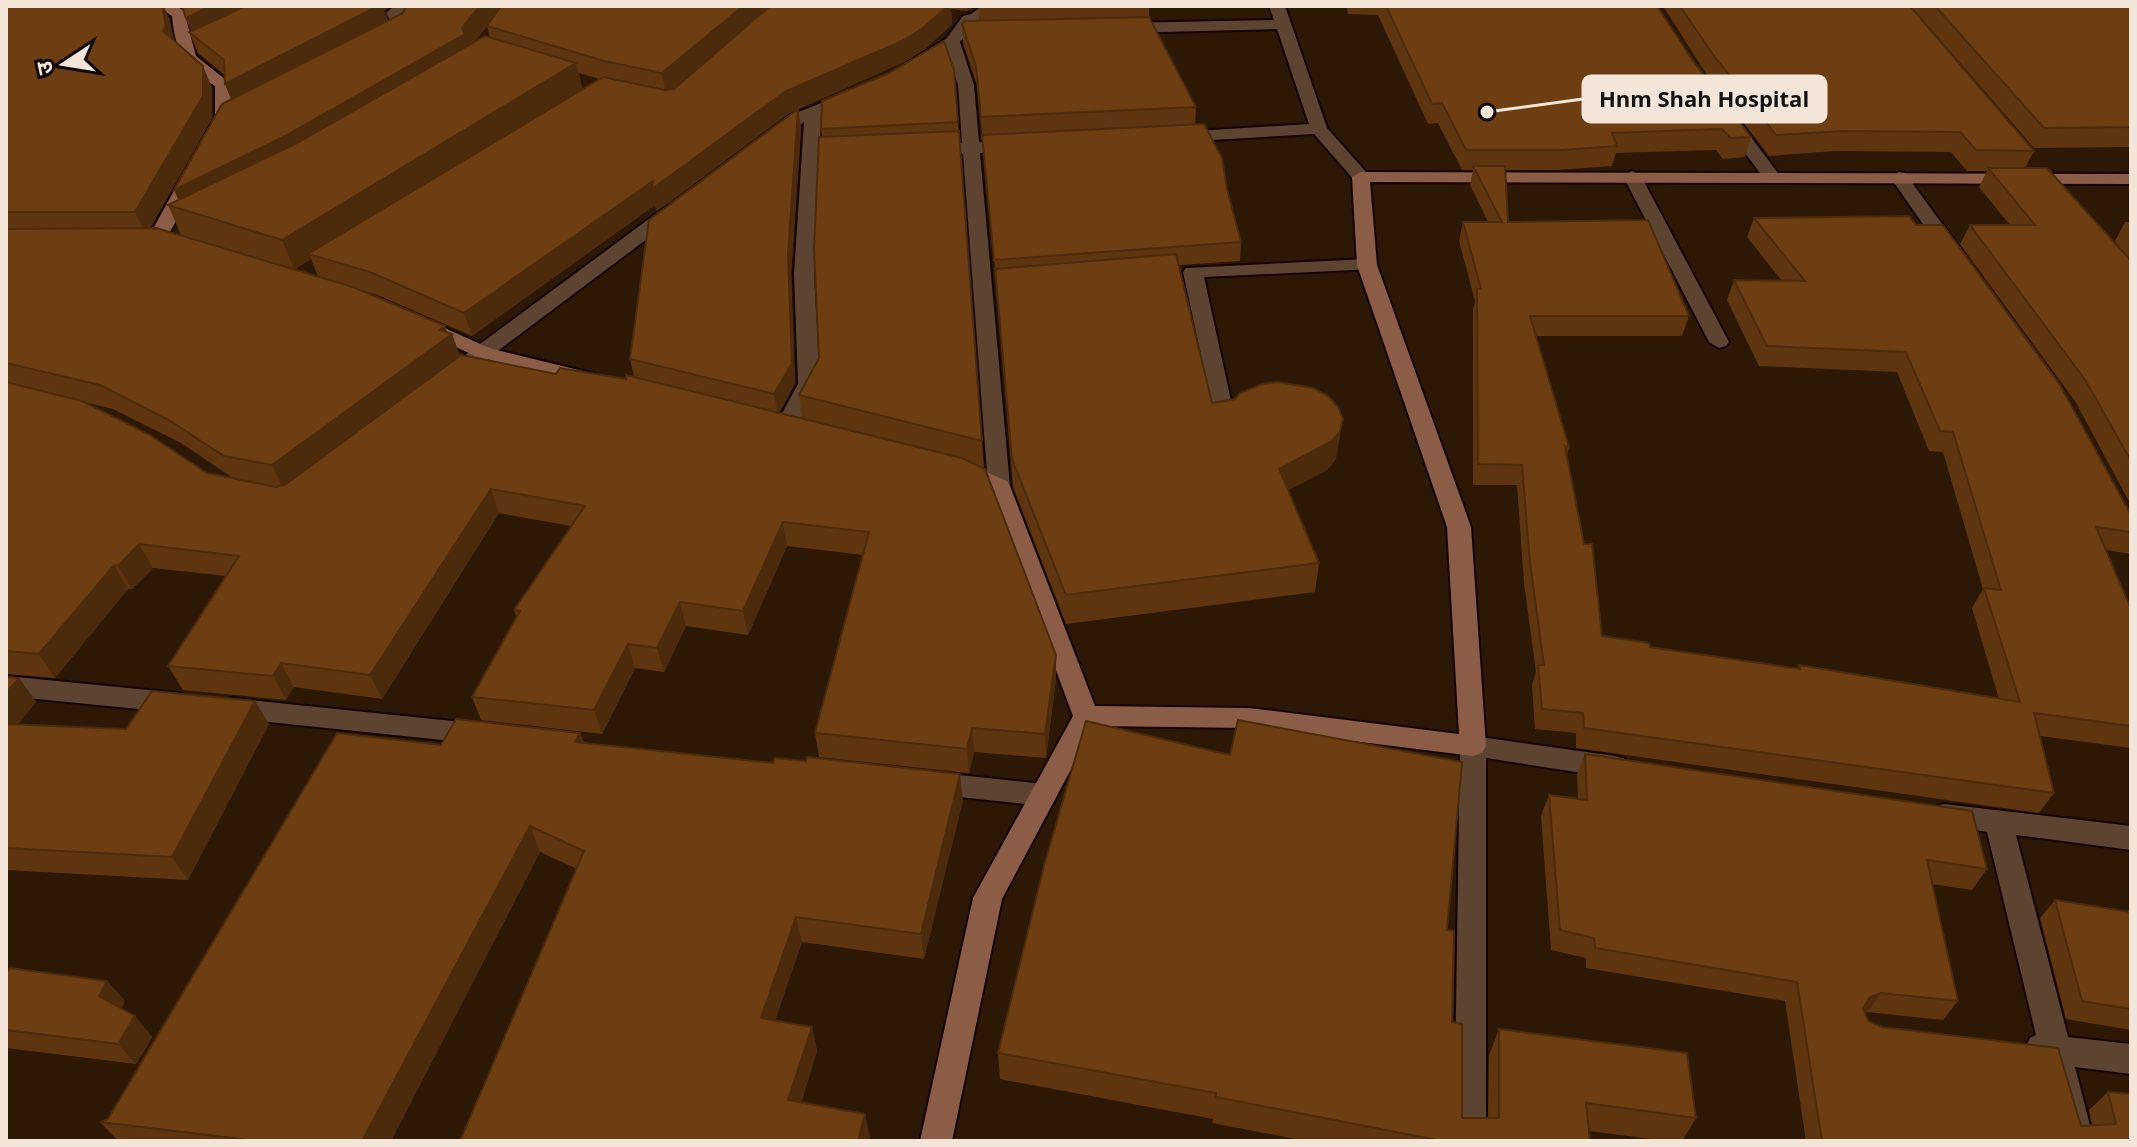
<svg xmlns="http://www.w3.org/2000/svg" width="2137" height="1147" font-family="'Open Sans','Noto Sans Devanagari',sans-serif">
<rect width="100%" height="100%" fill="#2d1805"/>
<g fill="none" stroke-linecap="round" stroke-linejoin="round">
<defs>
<path id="street" d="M394,6H413L402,14L410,28L391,39H379V33L393,26L386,13Z
M982,6H999L980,22L973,24L960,42L974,85L979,142L1014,141L1023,146L1014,151L980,153L1010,486L1007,491H991L988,486L963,154L927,155L918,150L927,145L962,143L958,85L947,51L923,65H911L909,62L946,39L963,16L971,14Z
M1269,6H1285L1327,128L1367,173L1370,177L1367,181H1355L1314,134L1179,142L1170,137L1179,132L1309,124L1277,29L1123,33L1115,28L1123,23L1274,20Z
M849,92L855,93L857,97L855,101L821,115L820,148L850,147L859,152L850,157L819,159L814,274L820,384L793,433H777L774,428L798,384L794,274L804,122L778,141H766L763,137L791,115Z
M1730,116L1736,117L1781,177L1778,181H1766L1721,121Z
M1632,171L1641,176L1729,342L1726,346L1719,348L1709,342L1623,176Z
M1899,172L1905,173L1958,246L1961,250L1958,254H1944L1890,177Z
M672,205L679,207L681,211L679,215L455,383H441L438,378L441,373L665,207Z
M1367,259L1377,265L1374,269L1204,277L1235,419L1232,424H1216L1183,272L1186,268Z
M6,676L179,693L188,696L192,703L188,710L179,713L6,696Z
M231,698L481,724L490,727L494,734L490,741L481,744L231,718L222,715L218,708L222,701Z
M1473,736L1615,756L1625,759L1628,767L1625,775L1615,778L1486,758V1141H1454L1460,746L1464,739Z
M931,772L1043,784L1053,787L1057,795L1053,803L1043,806L931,794L921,791L917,783L921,775Z
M1944,804L2131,826V850L2016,835L2068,1037L2131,1044V1074L2075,1067L2094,1141H2062L2043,1063L2030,1058L2025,1048L2030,1038L2036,1035L1987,832L1934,823L1930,815L1934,807Z"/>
<path id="secondary" d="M157,6H176L184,11L196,56L231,84V119L221,137L215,138L206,133L215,119V86C185,68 175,51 172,16Z
M1361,172L2131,174V184L1370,182L1377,265L1471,527L1486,746L1482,753L1473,756L1249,728L1094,726L1002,899L952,1141H920L973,898L1073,716L989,491L954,475L951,470L954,465H970L1007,481L1010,486L1095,706L1249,708L1459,734L1447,527L1357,265L1352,177Z
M185,182L194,187L169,234L188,245L179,251L149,236L176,187Z
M423,318L489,348L595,374L598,379L588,385L475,356L416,328L413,324L416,320Z"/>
</defs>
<use href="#street" stroke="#150300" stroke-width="4"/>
<use href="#secondary" stroke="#150300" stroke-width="4"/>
<use href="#street" fill="#5d4430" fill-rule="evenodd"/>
<use href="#secondary" fill="#8c5d46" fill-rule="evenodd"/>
</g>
<path fill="#5e350f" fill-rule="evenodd" d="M6,6L169,18L174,40L212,88V118L150,228L284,266L181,235L168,205L178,200L231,99L225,84V75L198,53L189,32L191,31L181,6H390L384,11L388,20L403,13L404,10L403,6H976L967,11L951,9L952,24L925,49L904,62L789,113L657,211L655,205L472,336L378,295L360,290L445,326L447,332L452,334L460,356L556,374L626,379L634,377L630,359L798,109L801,128L791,274L795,383L779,413L802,418L799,395L819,358L822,137L821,129L954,70L982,441L984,468L980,467L1056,679L1046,758L974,752L969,773L819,757L815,733L863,555L787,546L748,635L686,626L664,672L635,668L602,734L481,720L472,697L516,617L514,610L571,526L499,513L382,699L294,687L286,700L183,690L168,666L226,576L153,568L132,589H128L55,678L6,674ZM489,24L487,26L490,37L474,42ZM579,73L599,79L582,89ZM311,259L318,276L295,269ZM84,402L113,409L181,443L233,478L207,473Z
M979,6H1149V17L1196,107L1195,125L1227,189L1241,242L1240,261L1179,265L1212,403L1336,459L1327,470L1288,490L1319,563L1315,592L1066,624L1013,487L996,279L977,85L963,43L962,24L979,21Z
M1346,6H1657L1693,61L1751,137L1745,157L1723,159L1716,150L1616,153L1612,166L1557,170H1505L1508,222L1689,316L1682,336H1536L1569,447L1567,456L1602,636L1650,647L1798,669L1799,665L1999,699L1972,608L1983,589L1943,452L1929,451L1897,372L1759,366L1727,300L1734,280L1782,281L1747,237L1754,218L2131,532V554L2106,550L2131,609V748L2040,736L2054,793L2039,813L1576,748V733L1535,729L1532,685L1536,672L1524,583L1517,485H1473V309L1475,301L1459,241L1463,222H1488L1470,185L1473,170H1462L1438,123L1428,124L1378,15L1348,14Z
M1663,6H1910L2034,151L2025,168L2131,261L2115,241L2125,222H2131V505L2075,401L1960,244L1970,225H2010L1979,187L1987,171H1967L1951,152L1834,151L1769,156L1705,72Z
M1911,6H2131V147L2034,148Z
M6,677L19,678L36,702L18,724L126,729L255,701L269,724L188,880L6,870Z
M580,733L584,743L963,800L924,959L802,942L775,1020L812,1027L817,1051L801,1103L870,1137L869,1141H460L577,869L540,852L391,1141H118L100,1122L108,1119L441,745Z
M1585,754L1987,869L1972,890L1932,884L1958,1001L1943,1020L1867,1012L1865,1013L1868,1021L2081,1126L2092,1125L2089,1110L2108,1092L2131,1141H1806L1785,1001L1586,968V958L1551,950L1541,816L1549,795L1578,798L1577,775Z
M2055,900L2131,912V1030L2066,1019L2040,918Z
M1447,930L1452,1022L1462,1118H1488L1489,1055L1499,1029L1696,1118L1682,1141H1666L1589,1131L1590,1141H1306L1212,1123L1213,1119L1000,1079L998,1053Z
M6,973L107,981L125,1001L121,1009L135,1016L152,1037L136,1064L6,1048Z"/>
<path fill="#4c2b0c" d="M162,6H164L169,18L175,48L163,31Z
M211,6H264L193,35L186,18Z
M378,6H390L384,11L389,25L234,106L225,84Z
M480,6H504L469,48L183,210L174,190L462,28Z
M743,6H770L666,95L662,73Z
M948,6H951L952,24L925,49L904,62L789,113L657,211L655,205L472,336L464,313L653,181L786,91Z
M967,6H976L967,11Z
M576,63L583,91L308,254L311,259L294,269L282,240Z
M203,66L212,88V118L146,235L135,212Z
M798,109L801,128L791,274L795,383L778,415L774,394L788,254Z
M445,326L448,337L452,334L460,357L283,489L272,465Z
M1343,419L1336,459L1327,470L1275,497L1279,469Z
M491,489L499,513L382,699L370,675Z
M783,522L787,546L748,635L743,611Z
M139,544L153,568L132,589L118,566Z
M114,565L128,589L55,678L39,654Z
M680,602L686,626L664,672L657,648Z
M628,644L635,668L602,734L594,710Z
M1056,655V679L1046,758L1045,734Z
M281,663L294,687L286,700L273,676Z
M19,678L36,702L6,738V693Z
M255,701L269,724L188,880L172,857Z
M972,728L974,752L969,773L967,749Z
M580,733L590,759L575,742Z
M960,774L963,800L924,959L921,934Z
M530,826L540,852L391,1141H362Z
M796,917L802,942L768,1042L761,1018Z
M107,981L125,1001L117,1017L99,996Z
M1881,993L1867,1012L1856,1016L1870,997Z
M135,1016L152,1037L136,1064L118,1044Z
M812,1027L817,1051L795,1124L788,1100Z
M865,1114L870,1137L869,1141H858Z"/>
<path fill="#6d3e11" stroke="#4c2b0c" stroke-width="2" d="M6,6H162L166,26L163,31L203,66V96L135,212H6Z
M182,6H211L186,18Z
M246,6H378L225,84L224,60L189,32Z
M406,6H480L462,28L465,34L285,136L174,190L222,104L403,13Z
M501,6H743L662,73L604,61L487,26Z
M770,6H948L923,28L902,41L786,91L652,189L653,181L464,313L370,272L308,254L603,77L665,90L674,89Z
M1386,6H1657L1693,61L1751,137L1730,138L1722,129L1612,133L1617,146L1562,150H1466L1442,103L1432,104Z
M1680,6H1910L2034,151L1976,150L1960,132L1842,131L1776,135L1712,53Z
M1935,6H2131V127L2044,128Z
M1149,17L1196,107L981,117L976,66L962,24L965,21Z
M485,36L576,63L282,240L168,205L297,143Z
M944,41L954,70L958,122L821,129L822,101L887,74Z
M798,109L788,254L792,363L774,394L630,359L649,220Z
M1204,124L1222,158L1227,189L1241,242L994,260L982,135Z
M959,131L982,441L799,395L819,358L814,249L819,137Z
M1473,166H1505L1508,222L1648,220L1689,316H1530L1569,447L1565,446L1584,544H1592L1602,636L1649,643L1650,647L1800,669L1799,665L2020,702L1984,588L2001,590L1953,432L1940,431L1906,352L1767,346L1734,280L1805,281L1754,218L1909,216L1916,225H1943L2060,385L2131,515V532L2096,527L2131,609V726L2034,713L2054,793L1584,728L1583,713L1542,709L1538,665H1544L1530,563L1522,465L1478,464L1477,289H1481L1463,222H1502Z
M1988,168H2047L2131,261V461L2086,381L1970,225H2035Z
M156,228L353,287L445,326L440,330L452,334L272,465L224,456L169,420L100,385L6,363V229Z
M1176,254L1212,403L1235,399L1240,393L1262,384L1278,382L1313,388L1328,396L1338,407L1343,419L1340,431L1332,441L1279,469L1319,563L1066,595L1012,459L995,269Z
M461,355L556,374L560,368L626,379V375L962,458L985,469L1056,655L1045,734L972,728L967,749L815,733L869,532L783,522L743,611L680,602L657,648L628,644L594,710L472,697L520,611L514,610L585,506L491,489L370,675L281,663L273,676L168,666L239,556L139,544L118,566L114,565L39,654L6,651V382L82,401L150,435L207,473L276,487L286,484Z
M6,677L19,678L6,693Z
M152,691L255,701L172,857L6,848V724L126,729Z
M456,719L580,733L575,742L773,763L775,758L806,761L807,757L960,774L921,934L796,917L761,1018L812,1027L788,1100L865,1114L858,1141H460L584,851L530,826L362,1141H257L100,1122L108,1119L337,733L441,745Z
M1238,720L1462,762L1447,930L1454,931L1452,1022L1462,1024V1118H1499V1029L1687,1053L1696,1118L1586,1103L1590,1141H1442L1216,1097V1093L998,1053L1044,866L1086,721L1230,755Z
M1585,754L1972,811L1987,869L1927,860L1958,1001L1881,993L1870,997L1863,1008L1868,1021L1882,1027L2058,1048L2081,1126L2116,1124L2108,1092L2131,1094V1141H1822L1797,982L1595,948L1594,938L1560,930L1549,795L1587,800Z
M2055,900L2131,912V1009L2082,1001Z
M10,968L107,981L99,996L135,1016L118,1044L6,1030V973Z"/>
<path fill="none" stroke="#f4e5d9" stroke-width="3" d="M1487 112L1583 99"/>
<circle fill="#f4e5d9" stroke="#0f0602" stroke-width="3" cx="1487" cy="112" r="8"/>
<rect fill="#f4e5d9" stroke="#f4e5d9" stroke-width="3" x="1583" y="76" width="243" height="46" rx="8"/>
<g font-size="22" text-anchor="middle" font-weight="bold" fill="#111">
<text x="1704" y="107">Hnm Shah Hospital</text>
</g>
<rect width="2137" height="1147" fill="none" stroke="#f4e5d9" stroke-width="16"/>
<g transform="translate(64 64) rotate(258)" stroke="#0f0602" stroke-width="6" paint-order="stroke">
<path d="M0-6L14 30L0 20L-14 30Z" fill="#f4e5d9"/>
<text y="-12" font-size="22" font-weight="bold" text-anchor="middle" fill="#f4e5d9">उ</text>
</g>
</svg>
